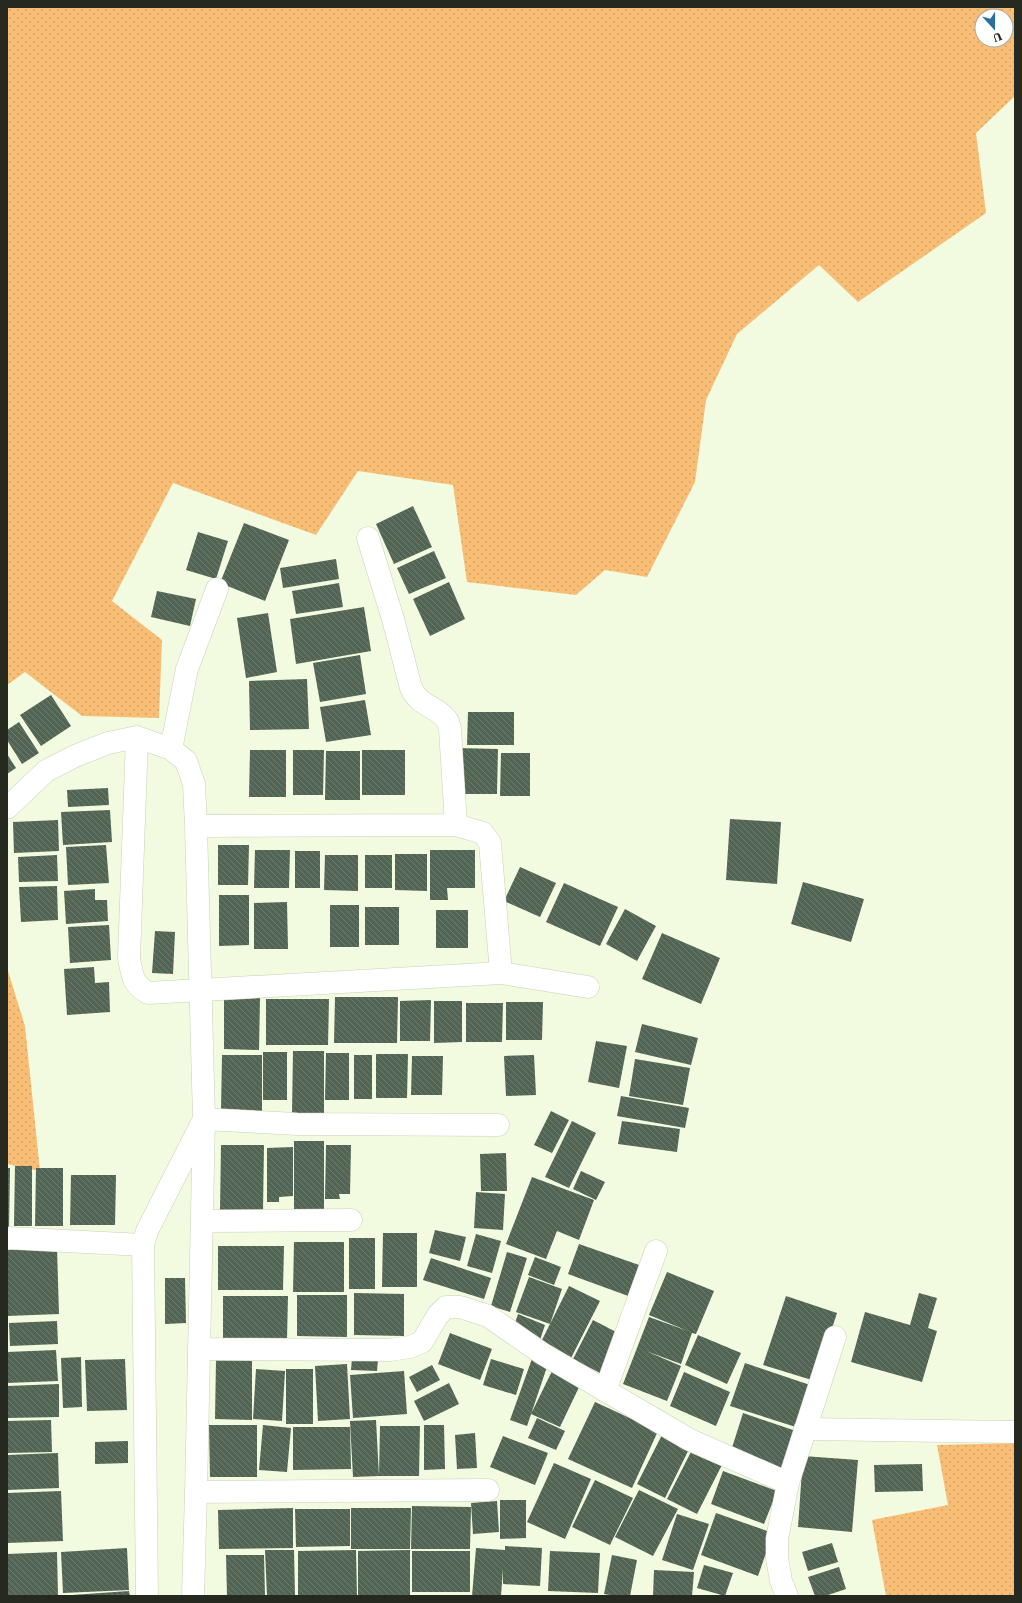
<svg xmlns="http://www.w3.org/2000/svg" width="1022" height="1603" font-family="'Roboto Serif',serif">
<defs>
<pattern id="grass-dots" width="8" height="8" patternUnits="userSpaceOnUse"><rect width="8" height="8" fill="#f8be75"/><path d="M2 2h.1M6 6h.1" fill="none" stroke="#d4a365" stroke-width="1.8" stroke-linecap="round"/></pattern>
<pattern id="building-back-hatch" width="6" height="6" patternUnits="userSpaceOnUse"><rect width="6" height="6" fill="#526453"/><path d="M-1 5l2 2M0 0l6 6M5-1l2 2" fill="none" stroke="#6d7b6d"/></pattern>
</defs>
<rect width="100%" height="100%" fill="#f2fae0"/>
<path fill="url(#grass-dots)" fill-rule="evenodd" d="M7,7H1015V96L976,133L986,213L858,302L819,265L737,334L706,400L695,482L647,577L605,570L576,595L467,582L453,485L358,471L316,535L173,483L112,601L162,640L159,718L82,716L25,672L7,685ZM982,16H1006V40H982Z
M7,968L25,1026L40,1171L7,1164Z
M1015,1443V1596H886L872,1520L948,1505L937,1445Z"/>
<path fill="url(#building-back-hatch)" d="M413,506L432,547L394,564L376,524Z
M244,523L289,540L265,601L220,583Z
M198,532L228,541L216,579L186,570Z
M434,551L446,578L409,594L397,568Z
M336,559L339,579L283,588L280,568Z
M449,582L465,619L430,636L413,599Z
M339,583L343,607L296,614L292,591Z
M157,591L196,599L190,626L151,617Z
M364,607L371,651L296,664L290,619Z
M268,613L277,672L246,678L237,618Z
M360,655L366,694L320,702L313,663Z
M307,679L309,729L250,730L249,681Z
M51,695L71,726L41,746L20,715Z
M365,700L371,735L326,742L320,707Z
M468,712H514V745H467Z
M19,722L39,753L22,764L7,740V730Z
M458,748L498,749L497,794H458Z
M250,750H286V797H249Z
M293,750H324L323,795H293Z
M362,750H405V795H362Z
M326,751H360V800H325Z
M501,753H530V796H500Z
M7,754L16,768L7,774Z
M108,788L109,805L68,807L67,790Z
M110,810L112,842L63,845L61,812Z
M730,819L781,822L777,884L726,880Z
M58,820L59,851L14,853L13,822Z
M106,845L109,883L68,885L66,847Z
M218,845H249L248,885H218Z
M255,850H290L289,888H254Z
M430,850H475V888H447L448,900H430Z
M295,851H320V888H295Z
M395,854H427V891L395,890Z
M57,855L58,881L19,882L18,857Z
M325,855H358V891L324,890Z
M365,855H392V888H365Z
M520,867L556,883L540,917L504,901Z
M803,882L864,899L851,942L791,924Z
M564,883L618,907L600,946L546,922Z
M57,886L58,920L21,922L19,887Z
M95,889V900H107L108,921L66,924L64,891Z
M219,895H249V945L219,946Z
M287,902L288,949H254V903Z
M330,905H359V947H330Z
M365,907H399V945H365Z
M625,909L656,926L637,961L606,944Z
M436,910H468V948H436Z
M109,925L111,960L70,963L68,927Z
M155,931L175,932L173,974L152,973Z
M662,933L720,958L701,1004L642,979Z
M94,967L95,983L109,982L110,1012L67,1015L64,969Z
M224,997H260L259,1050L224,1049Z
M335,997H398L397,1043H334Z
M266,999H329L328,1045H266Z
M431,1000L430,1041H400V1001Z
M434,1001H462V1042L434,1043Z
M506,1002H543L542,1040H506Z
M466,1003H503L502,1042H466Z
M642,1024L698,1038L691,1065L635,1052Z
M596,1041L627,1046L619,1088L588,1082Z
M293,1051H324V1113H292Z
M263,1052H287V1100H263Z
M326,1053H349V1100H325Z
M376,1054H408L407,1098H376Z
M222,1055H262V1111H221Z
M354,1055H372V1099H354Z
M534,1055L536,1095L506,1096L504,1056Z
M412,1056H443L442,1095H411Z
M635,1059L690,1068L683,1105L629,1096Z
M621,1096L689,1108L685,1128L617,1116Z
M551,1111L569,1120L552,1153L534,1145Z
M572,1121L596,1133L569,1188L545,1177Z
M622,1121L680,1129L677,1152L618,1144Z
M294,1141H324V1213L294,1212Z
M221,1145H264L263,1211H220Z
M326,1145H351L350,1194H339L340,1199H325Z
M293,1147V1196L279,1197V1202H267V1148Z
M506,1153L507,1191H481L480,1154Z
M15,1166H32V1226H14Z
M7,1168H10L9,1230H7Z
M36,1168H63V1226H35Z
M581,1171L605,1182L596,1200L573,1189Z
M71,1175H116L115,1225H70Z
M532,1177L594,1200L579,1240L557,1231L546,1259L506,1244Z
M476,1192L505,1194L503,1230L474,1228Z
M435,1230L466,1237L460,1261L429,1253Z
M383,1233H417V1287H382Z
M476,1234L501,1241L492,1273L467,1266Z
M349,1238H375V1289H349Z
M294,1242H344V1292H293Z
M579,1244L642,1266L631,1297L568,1274Z
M218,1246H284L283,1290H218Z
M57,1248L59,1314L7,1316V1250Z
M507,1252L527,1258L510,1312L491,1306Z
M535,1257L561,1267L554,1285L528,1275Z
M431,1258L491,1278L484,1299L423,1280Z
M667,1272L714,1291L696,1334L692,1333L681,1364L646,1351L681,1366L667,1401L623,1384L649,1317L688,1331L649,1315Z
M529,1277L562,1289L550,1324L516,1312Z
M165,1278H185L186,1323L165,1324Z
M569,1286L600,1301L571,1358L541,1342Z
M354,1293L404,1294V1336L354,1335Z
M919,1293L937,1298L928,1328L937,1331L922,1382L851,1362L865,1312L910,1325Z
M297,1295H347V1337L297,1336Z
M223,1296H288L287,1339H223Z
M786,1296L837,1313L815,1381L763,1365Z
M518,1314L545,1325L540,1340L513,1329Z
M593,1320L620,1334L600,1373L573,1359Z
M57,1321L58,1344L10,1346L9,1323Z
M450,1333L492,1349L480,1380L438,1364Z
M698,1335L741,1353L727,1384L685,1365Z
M56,1350L58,1381L7,1383V1352Z
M533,1356L549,1361L527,1426L510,1420Z
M81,1357L82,1407L63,1408L61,1358Z
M352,1358L378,1359L377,1371L351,1370Z
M125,1359L127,1410L87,1411L85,1360Z
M491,1359L524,1369L516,1395L483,1385Z
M216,1360L252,1361V1420L215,1419Z
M745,1363L813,1386L799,1428L730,1406Z
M347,1364L350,1419L318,1421L315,1366Z
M432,1365L440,1380L417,1392L409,1377Z
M256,1369L285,1371L282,1421L253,1419Z
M286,1369H313V1424H286Z
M553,1369L581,1383L560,1427L531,1414Z
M404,1371L407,1414L353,1418L350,1375Z
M684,1372L730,1392L716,1426L670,1406Z
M449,1383L459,1404L424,1421L414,1401Z
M59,1384V1417L7,1418V1386Z
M595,1402L658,1431L632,1488L568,1459Z
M743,1413L796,1431L782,1472L730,1454Z
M537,1418L565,1431L556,1450L528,1438Z
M51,1420L52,1452L7,1453V1421Z
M376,1420L379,1476L353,1477L350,1421Z
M209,1425H257V1477H210Z
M263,1425L291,1428L287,1472L259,1470Z
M424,1425H444L445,1469L424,1470Z
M380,1426H420L419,1476H379Z
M293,1427H350L351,1469L293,1470Z
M475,1433L477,1468L457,1469L455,1435Z
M663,1433L690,1447L665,1498L637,1484Z
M503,1436L548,1453L535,1485L490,1467Z
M128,1441V1463L95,1464V1442Z
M693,1448L723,1463L697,1514L667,1499Z
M58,1453L59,1488L7,1490V1455Z
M803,1456L858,1460L852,1532L798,1527Z
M554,1463L591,1479L565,1539L527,1522Z
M922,1464L923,1491L875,1492L874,1465Z
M723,1471L777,1491L764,1524L711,1504Z
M595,1480L633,1498L610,1545L572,1527Z
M639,1490L678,1509L653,1556L615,1537Z
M61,1491L63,1541L7,1543V1493Z
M500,1500H526V1538L500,1539Z
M497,1501L499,1532L473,1534L471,1503Z
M412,1506L471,1507L470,1549H411Z
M293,1508V1548L219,1549L218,1510Z
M351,1508H411L410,1549H351Z
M295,1509H350V1546L296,1547Z
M716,1513L773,1533L758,1576L701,1555Z
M677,1514L709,1524L693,1570L662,1560Z
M832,1543L838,1562L808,1571L802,1552Z
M505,1546L542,1548L540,1586L503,1584V1569L501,1596H472L476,1548L505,1550Z
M127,1548L129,1590L63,1593L61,1552Z
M265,1550H294L295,1596H267Z
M356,1550L357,1596H298V1551Z
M410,1550V1596H358V1551Z
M412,1551H470V1592H412Z
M550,1551L600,1553L598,1593L548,1591Z
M57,1552L58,1595L7,1596V1554Z
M226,1555H264L265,1596H227Z
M612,1555L637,1560L630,1596H616L604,1594Z
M704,1565L733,1573L725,1596L697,1588Z
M839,1567L846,1589L825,1596H815L808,1577Z
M654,1570L694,1572L692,1596H653Z
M129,1591L130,1596H72V1595Z"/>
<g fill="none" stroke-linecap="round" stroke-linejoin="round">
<defs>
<path id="minor" d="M368,538L393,619L411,688C420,707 437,706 447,720C449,722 449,726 450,729L456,825
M137,737L129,958C132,974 132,984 148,993L501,973L490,843L483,833L456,825L196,826
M171,749L187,669L217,589
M7,808L46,771L75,756L108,743L137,737L171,749L186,761L194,784L196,826L204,1119L147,1231L143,1245L147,1596
M501,973L588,987
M203,1221L351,1220
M7,1238L143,1245
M200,1349L390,1350L410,1347L422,1342L438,1315L446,1307H460L488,1316L543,1354L690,1440L788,1483
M605,1391L656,1251
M805,1429L1015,1432
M196,1492L488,1490
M193,1596L196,1492L204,1119L297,1124L498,1125
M787,1596L781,1581L777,1558V1539L788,1483L835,1337"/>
</defs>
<use href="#minor" stroke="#c9d0b8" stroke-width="23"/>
<use href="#minor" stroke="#fff" stroke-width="22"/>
</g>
<rect width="1022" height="1603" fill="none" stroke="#262920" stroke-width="16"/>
<g transform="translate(994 28) rotate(159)"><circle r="19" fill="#ffffff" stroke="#a8a9a6"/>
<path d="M0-3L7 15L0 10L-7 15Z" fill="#286ea3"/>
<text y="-6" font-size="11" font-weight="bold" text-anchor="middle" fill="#262920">U</text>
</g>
</svg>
